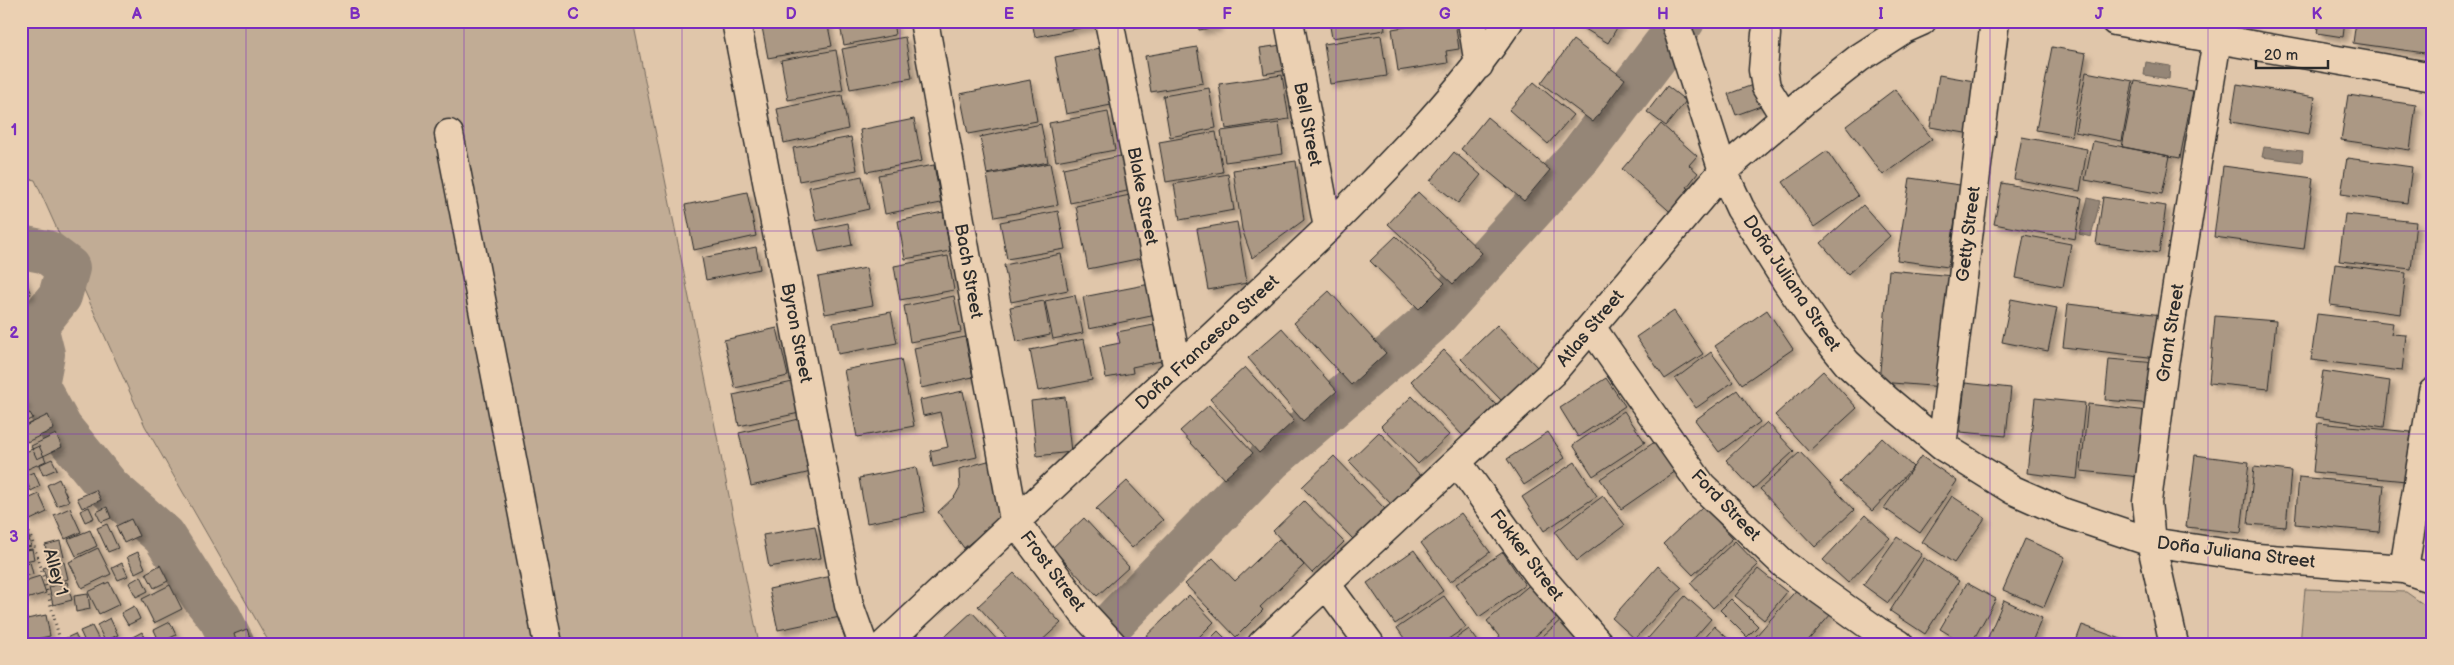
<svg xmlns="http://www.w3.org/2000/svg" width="2454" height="665" font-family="'Balsamiq Sans',sans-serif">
<defs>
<filter id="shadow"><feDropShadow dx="4.5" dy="4.5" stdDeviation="2.5" flood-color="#0004"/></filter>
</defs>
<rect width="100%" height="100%" fill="#e0c6aa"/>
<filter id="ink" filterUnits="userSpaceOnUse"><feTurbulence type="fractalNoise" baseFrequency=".02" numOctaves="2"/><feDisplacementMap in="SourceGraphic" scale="10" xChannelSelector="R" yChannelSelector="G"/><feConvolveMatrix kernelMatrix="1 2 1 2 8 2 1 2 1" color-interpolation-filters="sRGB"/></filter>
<g filter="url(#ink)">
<path fill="#c1ac95" stroke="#766c60" d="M21,21H633L759,644H270L145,426L35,180L21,177Z
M2305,589L2406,592L2433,611V644H2300Z"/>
<path fill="#958677" stroke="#6b6259" d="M2146,62L2170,66L2169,79L2144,75Z
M2264,147L2303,151L2302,162L2262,157Z
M2088,198L2100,201L2091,237L2079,234Z"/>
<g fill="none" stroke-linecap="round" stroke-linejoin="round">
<path stroke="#958677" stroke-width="44" d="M21,247L47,252L68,268L60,296L36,326L43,354L37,385L61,429L109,488L164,536L201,594L220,618L233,644
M1114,621L1271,459L1429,323L1581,155L1683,21"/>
</g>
<path fill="#ab9884" stroke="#2b2b2b" filter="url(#shadow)" d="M827,21L832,46L768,58L761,22Z
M839,21H893L895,35L844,45Z
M1032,21H1099L1100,24L1035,37Z
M1197,21H1216L1217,27L1199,30Z
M1329,21H1384L1385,30L1332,38Z
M1391,21H1423L1392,26Z
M1442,21H1455L1459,49L1446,51L1448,63L1398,71L1392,29Z
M1572,21H1621L1608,43Z
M2319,21H2345L2343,37L2317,33Z
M2356,21H2433L2432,54L2353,43Z
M1381,35L1387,76L1330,84L1324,44Z
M905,37L912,78L850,89L842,49Z
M1573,40L1625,79L1593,122L1541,83Z
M1289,44L1293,69L1264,74L1260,48Z
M1197,47L1203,83L1151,92L1145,56Z
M2052,47L2086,53L2071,136L2036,130Z
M1100,48L1111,105L1066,114L1055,57Z
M836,50L843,90L788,100L781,60Z
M2086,72L2133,81L2122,141L2075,132Z
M1282,75L1289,119L1226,129L1219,84Z
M1939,75L1980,82L1971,134L1930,127Z
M1030,80L1037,121L968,134L960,94Z
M2135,81L2193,91L2180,158L2122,147Z
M1534,82L1573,115L1548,144L1509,110Z
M1758,83L1766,104L1736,115L1728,94Z
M2237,84L2315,97L2309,135L2231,122Z
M1667,86L1686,101L1666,126L1647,112Z
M1209,88L1216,128L1170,137L1163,96Z
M1895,89L1932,139L1883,175L1846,126Z
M842,95L848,129L784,143L777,109Z
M2348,95L2416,105L2410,150L2341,140Z
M1108,112L1115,150L1056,161L1049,123Z
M1487,117L1550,170L1524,201L1461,149Z
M914,119L922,161L867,172L860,130Z
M1279,123L1283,154L1225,162L1221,131Z
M1041,124L1048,162L987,174L980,137Z
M1661,124L1697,156L1689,165L1698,173L1687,187L1696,195L1676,217L1622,169Z
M1216,132L1223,172L1166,182L1159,142Z
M851,137L857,170L799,181L793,148Z
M2022,137L2087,149L2080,191L2014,179Z
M2093,141L2170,156L2162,194L2085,180Z
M1827,151L1858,196L1814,227L1783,182Z
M1454,152L1481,175L1458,203L1430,181Z
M1125,155L1132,190L1070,203L1063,168Z
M2347,158L2412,167L2407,203L2341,194Z
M1296,161L1304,220L1252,258L1242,229L1233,170Z
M1050,163L1058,205L995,217L987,175Z
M934,165L941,203L885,214L878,175Z
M2223,166L2313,178L2304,249L2214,237Z
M1228,174L1234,210L1180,220L1174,184Z
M862,176L869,209L816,221L809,187Z
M1910,178L1960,185L1948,267L1897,260Z
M2002,183L2082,198L2075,239L1994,224Z
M747,192L756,236L694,250L685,205Z
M1418,192L1482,253L1453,284L1388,224Z
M1130,195L1142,258L1088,269L1076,206Z
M2103,197L2166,206L2159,253L2096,244Z
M1863,205L1890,236L1848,274L1821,243Z
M1058,211L1065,249L1007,259L1000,222Z
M943,212L950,251L905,259L898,221Z
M2345,214L2416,222L2411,269L2339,261Z
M1237,222L1247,283L1208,290L1197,229Z
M848,223L852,245L819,252L814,230Z
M2024,235L2071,244L2063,287L2016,278Z
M1396,236L1445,283L1419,309L1370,261Z
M756,247L760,269L706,280L702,258Z
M1061,254L1068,290L1011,302L1004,265Z
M948,256L954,290L900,300L894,266Z
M2335,264L2406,273L2401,314L2330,305Z
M866,268L873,305L825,314L818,277Z
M1889,270L1953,276L1944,387L1879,382Z
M21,271L31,294L21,298Z
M1150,284L1156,315L1089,329L1083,297Z
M1329,291L1386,353L1351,385L1294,323Z
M1075,295L1083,333L1053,339L1045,301Z
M954,296L961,332L910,342L904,306Z
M2011,299L2057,308L2048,351L2002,342Z
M1044,301L1050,335L1017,342L1010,307Z
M2068,304L2162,315L2157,358L2063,347Z
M1767,310L1793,349L1742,384L1715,346Z
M1674,311L1703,354L1665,379L1636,337Z
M891,312L897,343L838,354L833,323Z
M2317,314L2393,323L2391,334L2406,335L2402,371L2311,360Z
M2215,316L2276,321L2269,389L2209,383Z
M1154,325L1161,361L1132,367L1133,373L1106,378L1100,347L1120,343L1117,332Z
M1497,325L1538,368L1503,402L1461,359Z
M777,328L788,376L735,388L724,340Z
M1282,328L1337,391L1303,421L1248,358Z
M965,337L973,377L921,388L914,348Z
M1084,339L1092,380L1038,391L1030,350Z
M1444,350L1496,405L1463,436L1411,381Z
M1711,352L1733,382L1696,408L1675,379Z
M901,359L914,426L857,437L844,370Z
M2109,359L2157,363L2153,404L2105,400Z
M1245,367L1294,421L1259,453L1210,399Z
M1823,371L1857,408L1809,452L1775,415Z
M2323,371L2390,381L2384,427L2316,417Z
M1606,378L1625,406L1578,437L1560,408Z
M797,381L804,412L739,426L733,395Z
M1965,383L2011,388L2006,436L1960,432Z
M1737,390L1760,422L1719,452L1695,420Z
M963,391L977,457L933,467L930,451L948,447L940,412L923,416L920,400Z
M21,396L26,406L21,408Z
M1412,396L1449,435L1418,464L1381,426Z
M1065,397L1071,452L1037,456L1031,401Z
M2035,398L2085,403L2077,479L2027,473Z
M2088,404L2148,411L2140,477L2081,471Z
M1209,405L1253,453L1224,479L1180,431Z
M1624,411L1645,442L1593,476L1573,445Z
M30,413L33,418L21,424V416Z
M48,415L54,429L27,442L21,428Z
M799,419L811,472L751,486L739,433Z
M1767,422L1794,451L1753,489L1726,460Z
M2318,423L2411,432L2406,481L2313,472Z
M1379,432L1425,480L1396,509L1349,461Z
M1548,432L1565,458L1524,485L1507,459Z
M56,434L62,447L37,459L31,446Z
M1882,438L1913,467L1872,511L1840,482Z
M1659,439L1679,469L1621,509L1600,479Z
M39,446L46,461L21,472V454Z
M1800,452L1854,510L1815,547L1760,489Z
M2195,455L2249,462L2241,533L2186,527Z
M1334,456L1385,509L1353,539L1302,487Z
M1921,456L1957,481L1920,533L1884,508Z
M1002,457L1000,519L964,548L938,512L955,496L960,487L959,469Z
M52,459L57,469L43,475L39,465Z
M1575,462L1597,496L1544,531L1522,497Z
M916,467L925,512L867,523L859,478Z
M2254,467L2291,471L2286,527L2248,524Z
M34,472L40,486L31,491L24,476Z
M2299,477L2384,485L2379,532L2295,524Z
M59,479L69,501L57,506L47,485Z
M1127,481L1163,520L1132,548L1096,509Z
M96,490L101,500L82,508L77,498Z
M39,494L47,512L28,521L21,502Z
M1603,496L1625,525L1577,561L1555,532Z
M1952,496L1985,518L1954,563L1922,542Z
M1304,501L1344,542L1312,573L1273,531Z
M1703,506L1733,538L1693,575L1663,544Z
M89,507L94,518L85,522L80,511Z
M107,507L111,518L101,522L96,512Z
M70,508L81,532L65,539L54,515Z
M1461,513L1490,552L1450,582L1421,543Z
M1865,515L1890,538L1848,583L1823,560Z
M1084,518L1129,567L1097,596L1052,548Z
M131,519L139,536L124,543L116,526Z
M107,524L118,548L108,552L97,528Z
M815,526L821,558L769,567L763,535Z
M90,530L97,546L76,556L68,539Z
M27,531L31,546L21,549V532Z
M1897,537L1922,554L1888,603L1863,585Z
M1279,539L1304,565L1260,607L1263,610L1236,637L1185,584L1213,558L1235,581Z
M2025,539L2065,557L2044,607L2003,590Z
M60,541L64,557L49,561L45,545Z
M1735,541L1758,565L1713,608L1690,583Z
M98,548L111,574L82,588L69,562Z
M32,549L34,559L21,562V551Z
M1414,550L1443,591L1395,624L1367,583Z
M138,552L145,568L135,573L127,557Z
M1503,552L1525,585L1479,617L1456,584Z
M1924,558L1959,581L1925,634L1890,611Z
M30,562L33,574L21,577V565Z
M64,562L68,579L48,585L43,568Z
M122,563L128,576L118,580L112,568Z
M160,565L168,581L154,588L146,573Z
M1658,566L1682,588L1635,639L1612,618Z
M1758,569L1787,592L1764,620L1735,596Z
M1014,573L1061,623L1038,644H1012L978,606Z
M40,576L46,593L26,599L21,582Z
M141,576L148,591L136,597L129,583Z
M832,576L840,617L778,630L769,589Z
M67,582L72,600L53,605L49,587Z
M109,582L120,604L99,614L88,592Z
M1533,582L1560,615L1526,644H1505L1487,621Z
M1967,583L1996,599L1971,644H1965L1940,629Z
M170,585L182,609L154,623L142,599Z
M1799,587L1831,614L1805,644H1749Z
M88,594L90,609L76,612L74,596Z
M1189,595L1214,622L1192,644H1146L1142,640Z
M1444,596L1466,627L1441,644H1408L1397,628Z
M1685,596L1711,619L1689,644H1643Z
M1731,599L1758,626L1747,637L1720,610Z
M2004,600L2042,618L2031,644H1985Z
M134,606L140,619L128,625L121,613Z
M972,612L1001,644H937Z
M46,615L50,636L27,641L22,620Z
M110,618L118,635L105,641L97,625Z
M1563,618L1586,644H1534Z
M170,622L176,635L160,643L154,630Z
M2082,625L2124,640L2123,644H2075Z
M92,626L101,644H86L80,631Z
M1714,626L1734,644H1699Z
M247,629L252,644H237L234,634Z
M1469,629L1480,644H1448Z
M1218,631L1231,644H1205Z
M142,632L148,644H129L127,640Z
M75,634L80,644H64L62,640Z
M59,638L60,644H34Z
M119,638L122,644H108Z
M205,638V644H187V639Z"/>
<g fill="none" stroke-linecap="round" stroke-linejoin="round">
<defs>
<path id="minor" d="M736,21L849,605L863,644
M924,21L1014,520L1085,615L1112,644
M1109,21L1178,370
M1289,21L1328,228
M1472,21L1479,65
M1675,21L1723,171L1740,208L1786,281L1817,326L1847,363L1887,400L1942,446L2013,490L2065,513L2151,542L2257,558L2404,569L2433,579
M2115,21L2433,77
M1766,34L1763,70L1766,87L1785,118
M449,134L548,644
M1591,327L1702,486L1785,565L1877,631L1899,644
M1942,446L1995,21
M1458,463L1539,575L1599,644
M2404,569L2433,392
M1326,584L1370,644
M885,644L1328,228C1393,162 1458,97 1509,21
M1262,644L1552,373L1723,171L1804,101L1859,58L1904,29L1922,21
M2174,644L2151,542L2147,502L2164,365L2220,21"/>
</defs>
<use href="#minor" stroke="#2b2b2b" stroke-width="31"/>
<path stroke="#2b2b2b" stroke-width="3" stroke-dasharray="1 4" stroke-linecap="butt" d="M21,509L40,564L61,644"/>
<use href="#minor" stroke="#ebd0b2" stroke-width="28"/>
</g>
</g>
<path fill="none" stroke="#7b2cbf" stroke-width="1" stroke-opacity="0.55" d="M246,21V644M464,21V644M682,21V644M900,21V644M1118,21V644M1336,21V644M1554,21V644M1772,21V644M1990,21V644M2208,21V644M21,231H2433M21,434H2433"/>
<g text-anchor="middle" stroke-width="4" stroke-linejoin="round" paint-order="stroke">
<g font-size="18" fill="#2b2b2b" stroke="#ebd0b2">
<text transform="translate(1308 124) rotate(79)" y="6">Bell Street</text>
<text transform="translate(1143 196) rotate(79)" y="6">Blake Street</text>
<text transform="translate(1968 234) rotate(-83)" y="6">Getty Street</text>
<text transform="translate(969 271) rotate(80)" y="6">Bach Street</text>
<text transform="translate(1792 283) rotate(56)" y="6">Doña Juliana Street</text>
<text transform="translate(1590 328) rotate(-50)" y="6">Atlas Street</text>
<text transform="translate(797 333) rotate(79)" y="6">Byron Street</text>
<text transform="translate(2170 333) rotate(-81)" y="6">Grant Street</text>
<text transform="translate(1207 342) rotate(-43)" y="6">Doña Francesca Street</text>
<text transform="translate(1726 505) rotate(46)" y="6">Ford Street</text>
<text transform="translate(2236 552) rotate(7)" y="6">Doña Juliana Street</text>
<text transform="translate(1527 555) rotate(53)" y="6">Fokker Street</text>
<text transform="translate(1053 571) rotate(53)" y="6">Frost Street</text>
<text transform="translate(56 572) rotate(74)" y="6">Alley 1</text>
</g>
</g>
<rect width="2454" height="665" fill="none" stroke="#ebd0b2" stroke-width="55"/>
<path d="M2256 60v8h72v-8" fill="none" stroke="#2b2b2b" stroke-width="2.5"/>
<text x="2264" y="60" font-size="15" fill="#2b2b2b" stroke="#ebd0b2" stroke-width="4" paint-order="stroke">20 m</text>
<rect x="28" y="28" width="2398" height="610" fill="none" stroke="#7b2cbf" stroke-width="2"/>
<g font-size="16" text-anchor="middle" font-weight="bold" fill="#7b2cbf">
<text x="137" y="19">A</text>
<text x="355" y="19">B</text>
<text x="573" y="19">C</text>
<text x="791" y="19">D</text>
<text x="1009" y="19">E</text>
<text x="1227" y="19">F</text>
<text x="1445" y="19">G</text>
<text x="1663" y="19">H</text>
<text x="1881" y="19">I</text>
<text x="2099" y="19">J</text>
<text x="2317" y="19">K</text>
<text x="14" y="135">1</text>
<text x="14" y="338">2</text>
<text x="14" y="542">3</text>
</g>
</svg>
